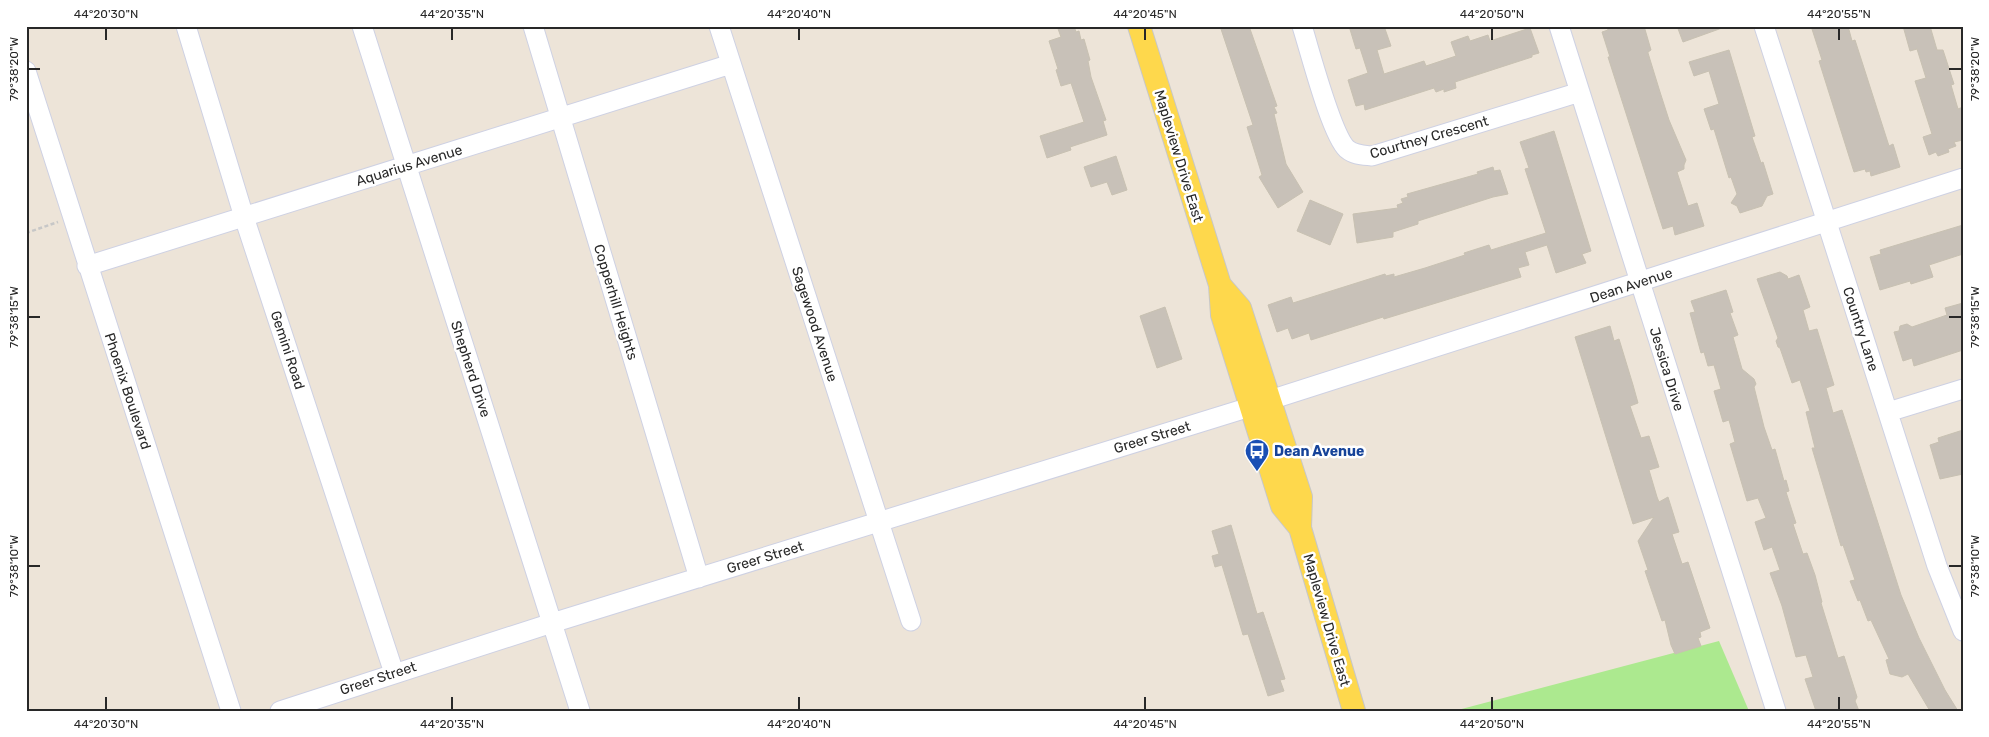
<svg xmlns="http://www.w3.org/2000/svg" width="1989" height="737" font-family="Rubik,sans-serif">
<rect width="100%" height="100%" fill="#ede4d8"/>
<path fill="#ace98f" d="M1719,641L1749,711H1454Z"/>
<path fill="#c8c1b8" stroke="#c8c1b2" d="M1057,26H1074L1076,32L1079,31L1081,40L1084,39L1090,60L1088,61L1091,77L1106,120L1103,121L1107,135L1070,147L1071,150L1047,158L1040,136L1084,122L1071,83L1061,86L1056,70L1058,69L1049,41L1061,37Z
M1220,26H1249L1277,106L1274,107L1277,113L1274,114L1286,164L1303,192L1278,208L1259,177L1262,175L1247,127L1253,125Z
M1349,26H1384L1391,46L1377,50L1384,74L1424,61L1426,66L1456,56L1451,42L1468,36L1470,41L1488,35L1490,41L1530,28L1539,53L1532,55V57L1455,82L1456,88L1444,92V89L1436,92L1434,88L1365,110L1364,104L1356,106L1348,80L1368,73L1360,48L1356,49Z
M1607,26H1644L1651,50L1648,52V53L1660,92L1669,120L1686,160L1684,165V169L1677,172L1688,206L1697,203L1704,226L1675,235L1673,226L1663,229L1608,57H1610L1602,32L1608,30Z
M1677,26H1722V28L1683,42Z
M1811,26H1848L1852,41L1855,40L1889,146L1893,144L1900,167L1871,176L1870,171L1866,172L1865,169L1854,172L1819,61L1822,60Z
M1903,26H1930L1937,50H1943L1954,84L1951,85L1958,109L1963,107V140L1954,142L1956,146L1948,149L1949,152L1938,156L1936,152L1929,155L1923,137L1932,134L1915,81L1926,78L1917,49L1910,51Z
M1729,50L1755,136L1752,137L1758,154L1761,163L1763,162L1773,194L1767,196L1762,206L1740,213L1737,206L1731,203L1737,194L1731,177L1729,178L1714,129L1711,130L1704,109L1719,104L1709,71L1694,76L1689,62Z
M1554,131L1591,251L1582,254L1586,263L1556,273L1547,245L1525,252L1529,265L1518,268L1521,277L1384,319L1383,317L1311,340L1309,333L1292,339L1288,328L1277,332L1268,305L1291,297L1293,303L1385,274L1386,276L1394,274V277L1425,268L1465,255L1464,253L1489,245L1491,250L1546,233L1525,169L1529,168L1520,142Z
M1116,156L1127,190L1112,195L1107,182L1091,187L1084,167Z
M1493,167L1494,171L1500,170L1508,194L1493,197L1418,221V224L1393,232V237L1357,243L1353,214L1398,208L1397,205L1403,203L1401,199L1408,197L1407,194L1478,174L1477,172Z
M1310,200L1343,214L1330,245L1297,231Z
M1963,225V254L1929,265L1933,277L1911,284L1910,281L1880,290L1870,257L1881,254L1880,250Z
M1780,272L1787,276L1788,279L1799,275L1810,307L1803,310L1809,331L1817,329L1834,385L1826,388L1833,413L1842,410L1901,595L1919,638L1945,690L1958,711H1930L1908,674L1902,677L1890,674L1886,660L1889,659L1871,620L1868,621L1860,600L1858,601L1850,581L1855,580L1843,545L1841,546L1812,448H1815L1806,412L1810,411L1800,380L1792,383L1780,348L1778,347L1776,341L1778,338L1757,279Z
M1726,290L1733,312L1730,313L1738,335L1733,337L1742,369L1754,379L1756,384L1754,387L1764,427L1772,450L1775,449L1784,481L1786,480L1789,491L1786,492L1796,523L1793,524L1803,554L1807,553L1815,575L1822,602L1821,603L1838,658L1844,656L1857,697L1855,701L1859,711H1816L1805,679L1813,677L1806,655L1796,657L1782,606L1770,573L1780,570L1772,547L1764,550L1755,522L1766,518L1758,498L1747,501L1730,444L1735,442L1729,420L1723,422L1714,391L1721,389L1714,365L1708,366L1704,352L1701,353L1690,313L1695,312L1691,301Z
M1963,303V350L1914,366L1912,358L1903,361L1894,332L1899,331L1900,326L1907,324L1912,327L1947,315L1945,308Z
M1165,307L1182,359L1157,368L1140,316Z
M1610,326L1614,341L1619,339L1633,385L1638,403L1630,406L1641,438L1649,436L1659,467L1649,470L1657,497L1659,502L1668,497L1679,532L1672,534L1682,564L1688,562L1710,628L1700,632L1701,637L1698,638L1701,646L1675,654L1671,645L1665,620L1662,621L1645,571L1648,570L1638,541L1654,517L1633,524L1575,337Z
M1963,430V474L1940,479L1930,445L1939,442L1938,438Z
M1231,525L1257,614L1263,612L1285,679L1280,680L1284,691L1268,696L1248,634L1243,635L1222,565L1215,567L1212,556L1219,554L1212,531Z"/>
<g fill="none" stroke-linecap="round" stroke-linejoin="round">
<defs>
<path id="minor" d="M186,26L244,217L394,673
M362,26L580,711
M533,26L699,578
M719,26L911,621
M1302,26C1310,51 1331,134 1347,149C1354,155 1363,155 1372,156L1580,92
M1559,26L1776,711
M1764,26L1937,566L1963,631
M26,71L231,711
M87,266L731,64
M1270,400L1963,178
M1888,412L1963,389
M280,711L552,623L1250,407"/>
<path id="major" d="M1139,26L1220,285L1222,315L1282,506L1300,528
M1220,285L1240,308L1301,497L1300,528L1354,711"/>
</defs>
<use href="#minor" stroke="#ced1e3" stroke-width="21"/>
<use href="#major" stroke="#c7c7c7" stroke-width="24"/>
<path stroke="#c7c7c7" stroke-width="2.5" stroke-dasharray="4 2.5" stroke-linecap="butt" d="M26,233L58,222"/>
<use href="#minor" stroke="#fff" stroke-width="19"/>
<use href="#major" stroke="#fed84c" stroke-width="22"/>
</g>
<path fill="none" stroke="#282828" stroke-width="2" d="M106,28V40M452,28V40M799,28V40M1145,28V40M1492,28V40M1839,28V40M28,69H40M1949,69H1962M28,317H40M1949,317H1962M28,566H40M1949,566H1962M106,697V710M452,697V710M799,697V710M1145,697V710M1492,697V710M1839,697V710"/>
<defs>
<symbol id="bus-pin" viewBox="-11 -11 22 30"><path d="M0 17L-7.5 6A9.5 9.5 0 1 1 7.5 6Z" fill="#1a4fb4" stroke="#fff"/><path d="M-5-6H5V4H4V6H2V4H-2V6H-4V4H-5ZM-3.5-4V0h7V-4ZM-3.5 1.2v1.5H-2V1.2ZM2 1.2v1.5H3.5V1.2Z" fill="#fff"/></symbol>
</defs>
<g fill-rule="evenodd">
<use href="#bus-pin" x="1243" y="437" width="28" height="38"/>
</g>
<g text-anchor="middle" stroke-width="5" stroke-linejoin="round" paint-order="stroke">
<g font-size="14" fill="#282828" stroke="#fff">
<text transform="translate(1429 137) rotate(-16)" y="5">Courtney Crescent</text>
<text transform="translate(1179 156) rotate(73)" y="5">Mapleview Drive East</text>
<text transform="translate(409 165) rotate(-17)" y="5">Aquarius Avenue</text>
<text transform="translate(1631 285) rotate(-18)" y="5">Dean Avenue</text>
<text transform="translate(616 302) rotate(73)" y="5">Copperhill Heights</text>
<text transform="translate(815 324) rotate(72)" y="5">Sagewood Avenue</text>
<text transform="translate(1861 329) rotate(72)" y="5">Country Lane</text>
<text transform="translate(288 350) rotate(72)" y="5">Gemini Road</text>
<text transform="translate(471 369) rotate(72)" y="5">Shepherd Drive</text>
<text transform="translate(1667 369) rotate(73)" y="5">Jessica Drive</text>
<text transform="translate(128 391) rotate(72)" y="5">Phoenix Boulevard</text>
<text transform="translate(1152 437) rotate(-17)" y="5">Greer Street</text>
<text transform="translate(765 557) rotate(-17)" y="5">Greer Street</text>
<text transform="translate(1327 620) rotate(74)" y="5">Mapleview Drive East</text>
<text transform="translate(378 678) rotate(-18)" y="5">Greer Street</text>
</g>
<g font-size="14" font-weight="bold" fill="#164399" stroke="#fff" text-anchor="start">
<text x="1274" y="456">Dean Avenue</text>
</g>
</g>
<rect width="1989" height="737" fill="none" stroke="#ffffff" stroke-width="55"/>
<rect x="28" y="28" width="1934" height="682" fill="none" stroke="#282828" stroke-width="2"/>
<g font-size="12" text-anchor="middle" fill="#282828">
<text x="106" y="18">44°20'30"N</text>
<text x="452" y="18">44°20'35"N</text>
<text x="799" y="18">44°20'40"N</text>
<text x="1145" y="18">44°20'45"N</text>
<text x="1492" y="18">44°20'50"N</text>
<text x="1839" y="18">44°20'55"N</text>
<text transform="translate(1975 69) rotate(-90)" y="4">79°38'20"W</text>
<text transform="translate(14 69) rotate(-90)" y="4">79°38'20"W</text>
<text transform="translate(1975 317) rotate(-90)" y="4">79°38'15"W</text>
<text transform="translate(14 317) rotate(-90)" y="4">79°38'15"W</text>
<text transform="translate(1975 566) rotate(-90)" y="4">79°38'10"W</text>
<text transform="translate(14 566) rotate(-90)" y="4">79°38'10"W</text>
<text x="106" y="728">44°20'30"N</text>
<text x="452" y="728">44°20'35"N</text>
<text x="799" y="728">44°20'40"N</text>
<text x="1145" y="728">44°20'45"N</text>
<text x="1492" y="728">44°20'50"N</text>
<text x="1839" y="728">44°20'55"N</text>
</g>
</svg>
